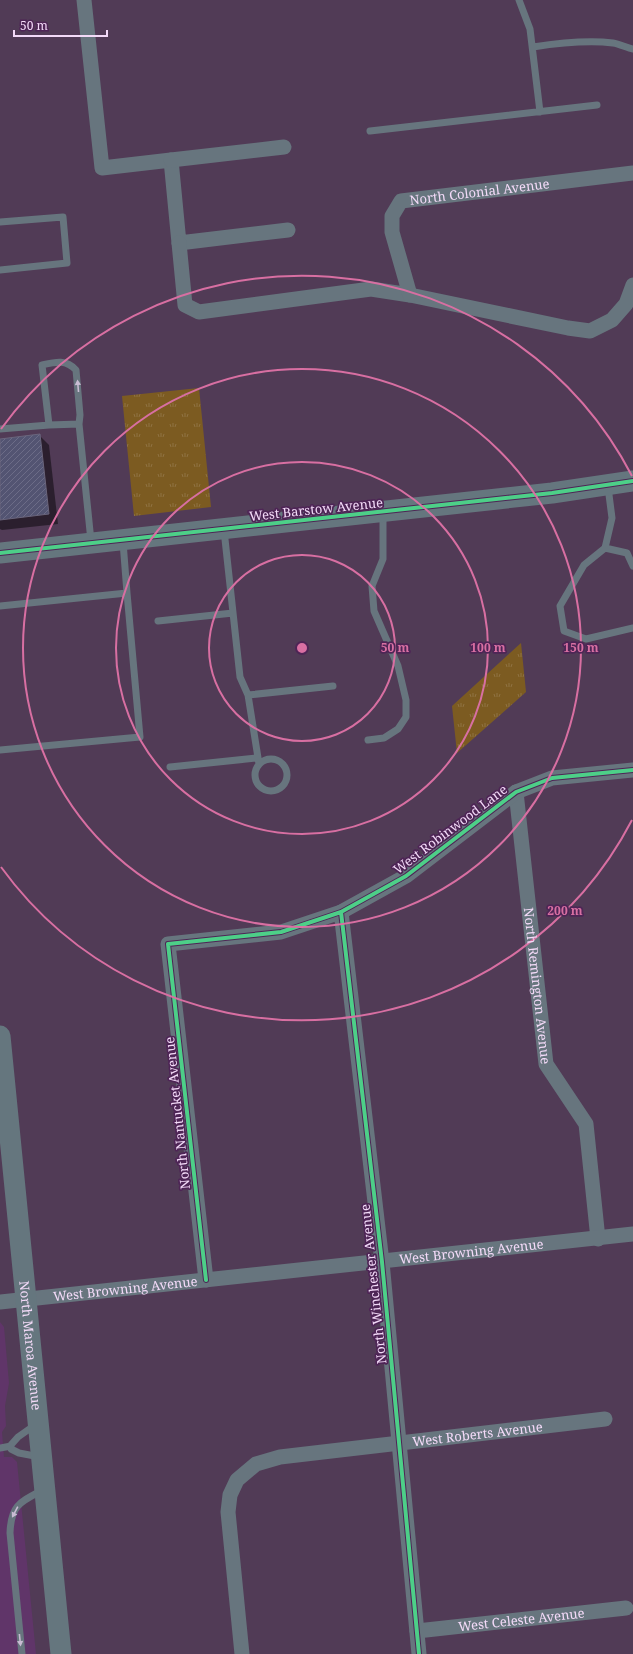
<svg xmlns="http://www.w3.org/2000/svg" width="633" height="1654" font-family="'Noto Serif',serif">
<defs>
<pattern id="grass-tufts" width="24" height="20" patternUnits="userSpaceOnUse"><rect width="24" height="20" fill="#7c5b21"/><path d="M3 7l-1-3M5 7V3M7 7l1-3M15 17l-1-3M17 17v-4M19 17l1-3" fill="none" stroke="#8f7242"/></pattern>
<pattern id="building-hatch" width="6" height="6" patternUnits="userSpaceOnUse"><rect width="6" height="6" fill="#535472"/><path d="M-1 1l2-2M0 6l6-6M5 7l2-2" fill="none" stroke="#6c6c87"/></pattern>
</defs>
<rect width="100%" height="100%" fill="#513b56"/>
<path fill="#603569" d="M0,1322L4,1327L9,1383L5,1406L6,1426L2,1432L4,1457H12L17,1462L36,1654H0Z"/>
<path fill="url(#grass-tufts)" d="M199,388L211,507L134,516L122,396Z
M521,643L526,692L457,753L452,706Z"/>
<path fill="#0007" d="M39,435L49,445L58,524L2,530L0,529V440Z"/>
<path fill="url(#building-hatch)" stroke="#6a657c" d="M40,434L49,514L0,520V439Z"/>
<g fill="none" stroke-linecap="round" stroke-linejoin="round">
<path stroke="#67757e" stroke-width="7" d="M519,0L530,29L540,112
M533,47C559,43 587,40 613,43C620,44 627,48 633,49
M370,131L597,105
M0,222L63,217L67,263L0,270
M79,424L49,425L42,365C55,362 66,359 76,370L80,415L79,424L91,541
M0,429L49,425
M224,530L240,677L248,695L259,764
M123,542L127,593
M605,548L612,518L608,487
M633,566L627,553L605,548L584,565L560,606L564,631L586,639L633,628
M0,606L127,593L140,737L0,750
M158,621L233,613
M248,695L333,686
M368,740L384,738L398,729L406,717V700L398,666L374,611L372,586L383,559V514
M255 775a16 16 0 1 1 32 0a16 16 0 1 1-32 0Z
M170,767L257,758
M35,1425L18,1437L10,1446L11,1449L19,1453L40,1457
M0,1448L11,1446
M22,1654L10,1533C11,1505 20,1502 43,1490"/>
<g stroke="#67757e" stroke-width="15">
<path d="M84,0L102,168L171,160L179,243L288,230"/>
<path d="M171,160L284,147"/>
<path d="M179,243L185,305L199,312L371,289L410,295L568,328L590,331L612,320L626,304L633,285"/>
<path id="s1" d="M410,295L392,232V216L401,201L633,173"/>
<path id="s2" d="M516,792L546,1064L586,1124L598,1239"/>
<path d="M341,912L382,1262L419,1654"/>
<path d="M206,1280L168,944L281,932L341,912L406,876L516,792L552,778L633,770"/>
<path id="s3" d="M0,1302L633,1234"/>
<path id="s4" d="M417,1631L626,1608"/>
<path id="s5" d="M242,1654L228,1512L230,1495L237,1480L256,1464L280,1457L605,1419"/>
</g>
<g stroke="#65767e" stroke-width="21">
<path d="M0,553L552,493L633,481"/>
<path id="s6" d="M0,1036L61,1654"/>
</g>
<defs>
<path id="cycleway" d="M0,553L552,493L633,481
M341,912L382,1262L419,1654
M206,1280L168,944L281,932L341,912L406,876L516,792L552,778L633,770"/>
</defs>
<use href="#cycleway" stroke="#4e2556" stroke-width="6"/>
<use href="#cycleway" stroke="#4dcf88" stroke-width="4"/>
</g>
<defs><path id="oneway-solid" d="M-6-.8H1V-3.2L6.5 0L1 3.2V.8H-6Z"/></defs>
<g fill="#c9bcd3">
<use href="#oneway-solid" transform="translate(78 386) rotate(-95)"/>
<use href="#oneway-solid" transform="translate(15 1512) rotate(118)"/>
<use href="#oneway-solid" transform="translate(20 1640) rotate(84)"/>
</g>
<g fill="none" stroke="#d86fa2" stroke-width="2">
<circle cx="302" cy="648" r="93"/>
<circle cx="302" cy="648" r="186"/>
<circle cx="302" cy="648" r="279"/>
<path d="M632 820A372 372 0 0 1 1 867M1 429A372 372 0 0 1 632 476"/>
</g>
<g text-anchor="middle" stroke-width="3.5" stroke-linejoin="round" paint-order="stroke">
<g font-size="13" fill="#f3daf8" stroke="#4e2556">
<text dy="5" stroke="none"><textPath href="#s1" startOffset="178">North Colonial Avenue</textPath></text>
<text transform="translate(316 509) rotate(-6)" y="5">West Barstow Avenue</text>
<text transform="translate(450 829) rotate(-37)" y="5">West Robinwood Lane</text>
<text dy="5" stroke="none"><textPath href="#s2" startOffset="195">North Remington Avenue</textPath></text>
<text transform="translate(177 1113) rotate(-96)" y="5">North Nantucket Avenue</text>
<text dy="5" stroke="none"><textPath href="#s3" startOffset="474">West Browning Avenue</textPath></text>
<text transform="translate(373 1284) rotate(-96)" y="5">North Winchester Avenue</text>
<text dy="5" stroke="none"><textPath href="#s3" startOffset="126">West Browning Avenue</textPath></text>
<text dy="5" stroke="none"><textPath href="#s6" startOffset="311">North Maroa Avenue</textPath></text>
<text dy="5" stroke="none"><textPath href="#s5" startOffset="425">West Roberts Avenue</textPath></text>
<text dy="5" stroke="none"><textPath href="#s4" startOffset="105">West Celeste Avenue</textPath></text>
</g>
</g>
<circle cx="302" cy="648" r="6" fill="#d86fa2" stroke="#4e2556" stroke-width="2"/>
<g font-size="12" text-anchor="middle" font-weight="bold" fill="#d86fa2" stroke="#4e2556" stroke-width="3.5" stroke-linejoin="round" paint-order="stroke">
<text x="395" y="652">50 m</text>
<text x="488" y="652">100 m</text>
<text x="581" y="652">150 m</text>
<text x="565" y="915">200 m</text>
</g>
<path d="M14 30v6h93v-6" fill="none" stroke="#f3daf8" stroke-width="2"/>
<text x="20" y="30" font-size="12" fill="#f3daf8" stroke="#4e2556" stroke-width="3" paint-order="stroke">50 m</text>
</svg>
